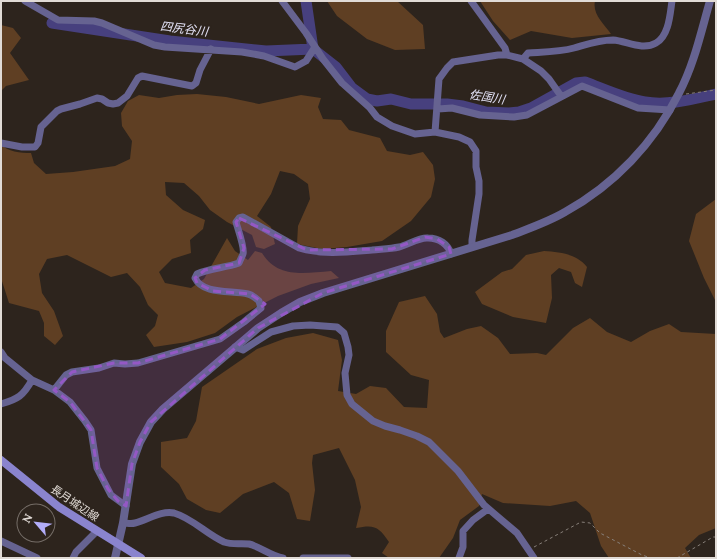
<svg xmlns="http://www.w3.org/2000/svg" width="717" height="559" font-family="Lora,'Noto Sans JP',serif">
<rect width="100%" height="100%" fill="#2d241d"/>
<path fill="#5f3f23" d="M327,1H397L423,25L425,49L395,50L367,39L337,16Z
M480,1H595C592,14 604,24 611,34L572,38L531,31L510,40L493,21Z
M1,25L13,28L21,38L10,53L29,80L6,86L1,91Z
M197,94L226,97L259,104L301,95L321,98L318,107L323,119L341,120L349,130L380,138L387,151L410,155L423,152L433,165L435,179L431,197L411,221L382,241L347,247L322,249L297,244L298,226L310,199L308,184L294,174L280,171L271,194L257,216L271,227L275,244L264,249L256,247L252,235L227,222L210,210L199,196L184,183L165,182L166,195L183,210L205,220L203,229L190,240L191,253L172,259L159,272L165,283L191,288L204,279L227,238L235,251L248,260L255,251L262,253C278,279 305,273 331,271L339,278L311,284L278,296L237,317L215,333L187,342L154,347L146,335L155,326L158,315L148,305L140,287L127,273L111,277L67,255L47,259L39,274L42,293L54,311L63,336L55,345L44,336V323L39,311L9,303L1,278V144C7,152 21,153 31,153L34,163L46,174L73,172L115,166L130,159L132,141L122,126L121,113L128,101L139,95L159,98L177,95Z
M716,199V300H715L704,278L689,241L696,214Z
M544,251C560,252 577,254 587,267L582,287L575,283L571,272L559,268L551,275L552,298L546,323L513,317L482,304L475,292L502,272L512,269L526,255Z
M425,296L437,314L440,332L444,338L467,329L481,326L498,338L510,354L537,353L546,355L573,328L590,318L607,332L631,342L650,331L669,324L681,332L716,334V528L699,535L685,548L691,558H609L601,546L590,513L576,501L550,506L503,503L482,494L479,506L460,520L453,538L439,558H389L382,553L389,542C379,527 375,524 356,528L361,507L355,480L339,448L313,455L312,463L315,490L310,521L297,519L289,493L274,482L243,494L220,513L206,510L187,499L179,484L161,467V442L187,438L196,421L202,387L257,349L286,338L313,333L338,340L342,360L338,391L356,394L370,386L386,388L404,407L427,408L429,380L411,375L386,352V331L399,302Z"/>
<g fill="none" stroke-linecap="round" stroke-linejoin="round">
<path stroke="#47407e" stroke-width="11" d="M306,1L313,49L336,67L352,88L367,99L377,101L391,99L411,104H447L463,106L486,112L509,113L519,112L531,108L576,83L585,82C604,89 625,99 645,102C668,106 693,99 716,94
M52,23L170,41L266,51L313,49"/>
<path stroke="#877f79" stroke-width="1" stroke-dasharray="3 3" stroke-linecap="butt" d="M686,94L716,90
M534,547L581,522L590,523L600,533L642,555L651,558
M677,558L713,537H716"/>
<path stroke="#666391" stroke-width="7" d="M25,1L58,20L94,21L102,23L154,45L165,47L242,52L264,56L295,67L306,61L315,47
M282,1L306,33L323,59L342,83L370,108L377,117L392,126L415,134L435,132L459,137L470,142L476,151V167L479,181V194L472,240V247
M471,1L505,48L507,55
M523,59L528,53C543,52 560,52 574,48C588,44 598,40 613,40C627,41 642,51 656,43C669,36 670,14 672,1
M438,109L452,108L480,115L514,117L527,115L582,86L638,108L670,110
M435,132L439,79L447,68L453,62L498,55H507L523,59L541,71L549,79L561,96
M1,143L22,147H35L38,143L41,127L57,111L61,109L80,104L97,98L102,99L108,103L113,104L118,103L127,96L138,78L142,76L192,86L196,83L200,70L211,49
M235,347L243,350L271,332L293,326L310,325L337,327L344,333L348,347L349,355L345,373L347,395L352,404L373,421L385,426L400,430L417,436L429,442L458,471L484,505L517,533L534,558
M1,352L5,358L32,380L54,390L70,402L85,421L91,430L97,468L111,495L126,506
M54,390L66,375L72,372L99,368L114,363L125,364L138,363L220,339L244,322L261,308L259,301C256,298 252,295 248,294C232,290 203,295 195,278L197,274C210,268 225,268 239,263C240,260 242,257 243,254C245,248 238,230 236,222L239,218L243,217L299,248C322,255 348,252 372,250C381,249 390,249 399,247C408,245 419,237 428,238C439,238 448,244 451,254
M1,404C18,399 23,396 32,380
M123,523C127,523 131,524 135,523C147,520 162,510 174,513C192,518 206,534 224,542C233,545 240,543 249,544C261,547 271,556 283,558
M1,541L37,558
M73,558L76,552L97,531
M303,558H348
M459,558L463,547V531L473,520L488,509"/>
<path stroke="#666391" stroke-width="8" d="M115,558L123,523L132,464L140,442L151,422L163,409L258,328L281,313L300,302L323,293L512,235C530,228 548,222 565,212C614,185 654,143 679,93C694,65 701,32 710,1"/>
<path stroke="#8a84ce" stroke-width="8" d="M1,460L59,507L141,558"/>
</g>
<path fill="#9458c5" fill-opacity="0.2" stroke="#9458c5" stroke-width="3" stroke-dasharray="8 5" stroke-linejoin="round" d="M239,218L307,250L392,249L425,237L437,239L449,247L451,254L323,293L258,328L151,422L140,442L132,464L126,506L118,501L108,489L97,468L91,430L70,402L54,390L72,372L114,363H138L220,339L265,304L250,294L213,291L197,283L195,278L205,270L239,263L244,248L236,222Z"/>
<g text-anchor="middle" stroke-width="3.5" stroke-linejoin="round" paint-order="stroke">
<g font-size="11" fill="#e1dbd6" stroke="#2d241d">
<text transform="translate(75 503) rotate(34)" y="4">長月城辺線</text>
</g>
<g font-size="12" font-style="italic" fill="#e3e2f6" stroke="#2d241d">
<text transform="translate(184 29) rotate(7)" y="4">四尻谷川</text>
<text transform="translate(487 97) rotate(9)" y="4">佐国川</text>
</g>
</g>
<rect width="717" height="559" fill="none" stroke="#e1dbd6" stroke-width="4"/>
<g transform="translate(36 523) rotate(298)"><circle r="19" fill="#2d241d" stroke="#756d67"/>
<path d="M0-3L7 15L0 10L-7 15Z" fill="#b2adf9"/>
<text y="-6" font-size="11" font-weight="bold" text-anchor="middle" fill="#e1dbd6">N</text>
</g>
</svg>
